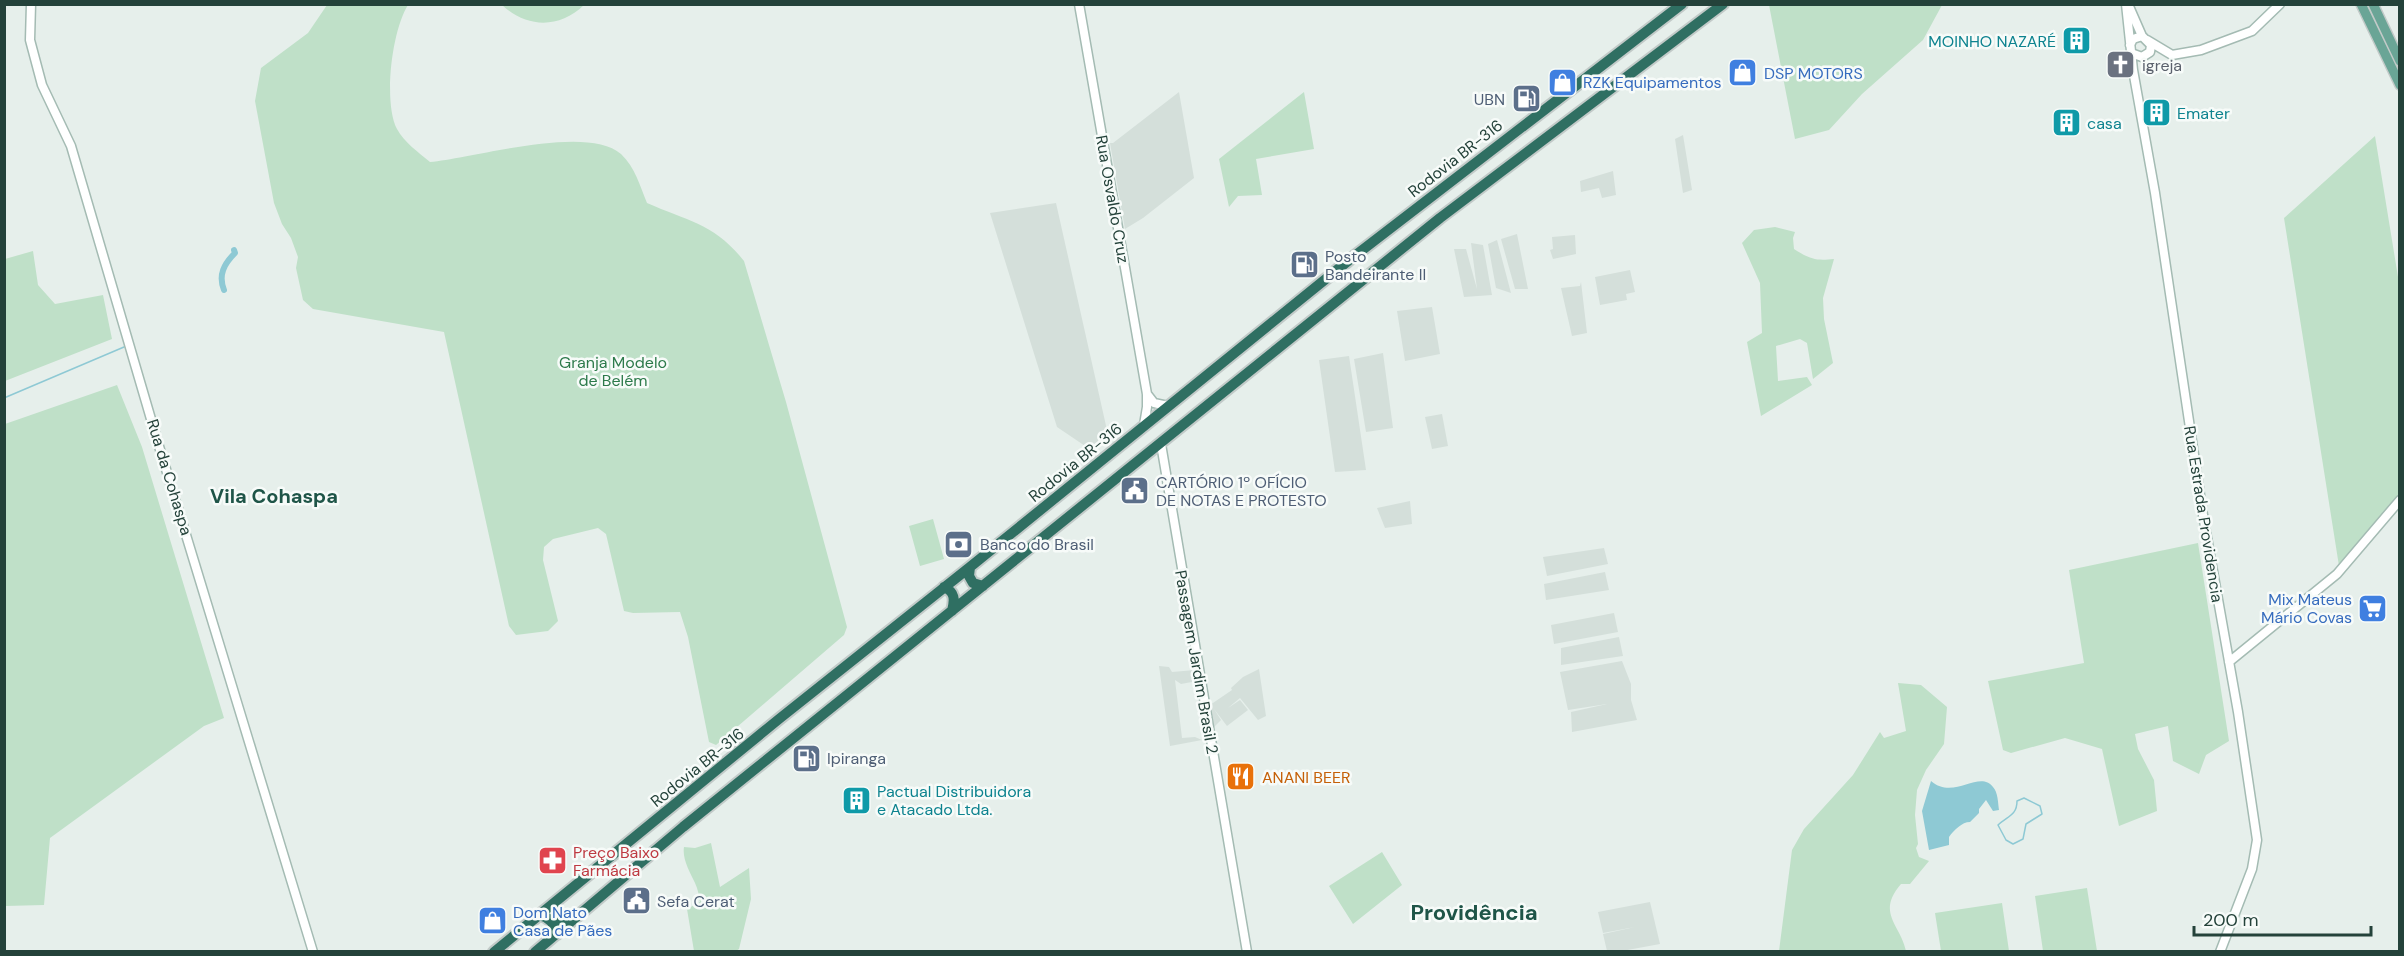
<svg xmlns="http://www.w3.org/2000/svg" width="2404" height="956" font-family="'DM Sans',sans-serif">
<rect width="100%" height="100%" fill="#e6efeb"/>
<path fill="#d4dfda" d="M1179,92L1194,178L1143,218L1125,229L1110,143H1113Z
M1683,135L1692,190L1683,193L1675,139Z
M1613,171L1616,195L1602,198L1599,188L1581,192L1580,181Z
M1056,203L1109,439L1094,452L1057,427L990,213Z
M1517,234L1528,289H1515L1501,239Z
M1575,235L1576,254L1553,259L1550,250L1553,249L1552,237Z
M1497,240L1511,293L1496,288L1488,244Z
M1471,243L1483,245L1492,295L1464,297L1454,249H1466L1477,289Z
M1630,270L1635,292L1626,294L1627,300L1600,305L1595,277Z
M1581,282L1587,333L1572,336L1561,288L1580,286Z
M1432,307L1440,354L1405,361L1397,311Z
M1383,353L1393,428L1366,432L1354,359Z
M1349,356L1366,470L1335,472L1319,360Z
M1442,414L1448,446L1432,449L1425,417Z
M1410,501L1412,524L1385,528L1377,508Z
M1604,548L1608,564L1547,576L1543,557Z
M1605,572L1609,590L1546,600L1544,584Z
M1614,613L1618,632L1554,644L1551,625Z
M1619,637L1623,656L1561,665V648Z
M1622,661L1631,684V700L1637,720L1572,732L1571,712L1607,704L1568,710L1560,672Z
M1159,666L1169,667L1172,672L1195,670L1197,681L1181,684L1175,680L1182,738L1195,737L1202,740L1170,746Z
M1259,669L1266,716L1258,720L1240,698L1228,708L1240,700L1248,710L1227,726L1214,709L1221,720L1214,727L1210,705L1232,690L1231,688L1243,677Z
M1650,902L1660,944L1622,951H1607L1603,934L1635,927L1603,933L1598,912Z"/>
<path fill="#bfe0c8" d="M327,5H408C392,30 383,102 397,129C404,142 418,152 430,162C474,158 587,124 621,154C635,167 640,186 647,203C688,221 715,224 744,261L786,402L847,627L844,635L716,745L709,742L688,637L680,612L633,613L624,611L606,534L598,528L553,539L544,547L543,560L558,621L548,631L516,635L509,626L444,332L313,309L303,300L296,268L298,257L291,238L282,224L274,203L255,101L261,68L308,33Z
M502,5H584C559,29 527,28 502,5Z
M1769,5V4L1942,5L1923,40L1862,94L1829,130L1795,139Z
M1304,92L1314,149L1256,159L1262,195L1238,196L1229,207L1219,159Z
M2375,136L2399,283V495L2339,566L2284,218Z
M1775,227L1795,232L1793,238L1794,249C1810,259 1815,261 1834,259L1823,298L1824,319L1833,363L1813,379L1807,343L1800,339L1776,346L1778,381L1807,377L1812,385L1761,416L1747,342L1762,333L1760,283L1742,243L1754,230Z
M33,251L38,285L55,304L103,295L112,339L5,381V259Z
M117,385L142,447L224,718L204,726L50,838L44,905L5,906V424Z
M933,519L944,559L920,566L909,526Z
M2198,543L2229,741L2206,755L2199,774L2173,761L2168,726L2135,734L2138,749L2154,780L2157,811L2119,826L2102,749L2065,738L2011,753L2003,750L1988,681L2084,663L2069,570Z
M1898,683L1921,685L1947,707L1944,744L1926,770L1917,790L1915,815L1918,844L1916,848L1919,857L1929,861L1910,884H1901C1876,913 1900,924 1906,951H1779L1792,850L1804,829L1853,775L1880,732L1884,738L1906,731Z
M711,843L720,887L749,868L751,899L739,949L736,951H694L687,909L700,902C699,896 698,889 695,883C690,872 682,859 684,847L695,848Z
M1382,852L1402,885L1353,924L1329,886Z
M2087,888L2097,951H2043L2035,896Z
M2002,903L2009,951H1941L1935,913Z"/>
<path fill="#8ec9d4" d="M1931,781C1954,801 1979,769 1993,787C1998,792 1998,803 1999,810L1993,811L1986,800L1979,809V813L1970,822C1962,822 1954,830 1949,837V845L1929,850L1922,811Z"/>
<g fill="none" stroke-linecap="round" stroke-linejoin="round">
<path stroke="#8ec9d4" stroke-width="1.5" d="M4,398L124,347
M2024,798L2040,806L2042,814L2026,824L2023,839L2013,844L2006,840L1998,825C2007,816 2017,816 2017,801Z"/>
<path stroke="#8ec9d4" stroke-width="6" d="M224,290C218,275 224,264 235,253L234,250"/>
<defs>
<path id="secondary" d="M31,4L30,40L42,85L71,146L158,443L313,952
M1079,4L1147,394V407L1144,425
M2126,4L2133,70L2155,193L2203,515L2238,712L2257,840L2252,869L2220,952
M2128,4L2142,36
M2147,40L2172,55L2201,50L2252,31L2280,4
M2130,45L2133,39L2142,36L2151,45L2150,52L2142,57L2131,53
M1147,394L1154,403L1168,406
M1161,444L1247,952
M2229,662L2337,574L2400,500"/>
<path id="primary" d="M2361,4L2400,85
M2373,4L2400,61"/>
<path id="highway" d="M970,567L969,576L973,583L983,586
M944,587C955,592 955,599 952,611
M555,903C555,913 558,921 569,924
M539,915C549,917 555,923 557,934
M494,952L779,719L970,567L1348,261L1682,4
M535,952L683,827L1440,218L1723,4"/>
</defs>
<use href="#secondary" stroke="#a4bbb3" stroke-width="11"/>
<use href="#primary" stroke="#c2cac8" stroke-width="12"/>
<use href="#highway" stroke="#c2cac8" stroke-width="14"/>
<use href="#secondary" stroke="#fff" stroke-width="8"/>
<use href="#primary" stroke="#6aa596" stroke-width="9"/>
<use href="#highway" stroke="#2f6f62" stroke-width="10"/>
</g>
<defs>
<symbol id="building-square" viewBox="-11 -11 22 22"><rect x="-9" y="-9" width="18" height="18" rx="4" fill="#0f9aa8" stroke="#f7fbf9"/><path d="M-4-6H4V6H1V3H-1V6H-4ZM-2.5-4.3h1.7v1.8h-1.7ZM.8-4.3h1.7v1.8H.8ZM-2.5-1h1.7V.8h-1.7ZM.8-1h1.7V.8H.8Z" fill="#fff"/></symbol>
<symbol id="church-square" viewBox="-11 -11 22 22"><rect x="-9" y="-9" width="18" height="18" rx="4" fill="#6b7280" stroke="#f7fbf9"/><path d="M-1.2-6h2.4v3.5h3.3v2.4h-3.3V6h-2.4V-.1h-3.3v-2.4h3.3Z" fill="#fff"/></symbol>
<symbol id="shop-square" viewBox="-11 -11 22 22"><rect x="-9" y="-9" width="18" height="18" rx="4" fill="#3f7fe0" stroke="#f7fbf9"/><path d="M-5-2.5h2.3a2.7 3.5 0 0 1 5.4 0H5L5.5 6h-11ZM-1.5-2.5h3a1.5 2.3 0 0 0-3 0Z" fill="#fff"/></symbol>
<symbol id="fuel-square" viewBox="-11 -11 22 22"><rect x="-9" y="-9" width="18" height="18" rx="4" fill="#5c6f8a" stroke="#f7fbf9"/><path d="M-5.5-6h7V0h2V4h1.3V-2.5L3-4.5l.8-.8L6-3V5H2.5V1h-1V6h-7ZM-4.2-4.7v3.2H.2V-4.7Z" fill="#fff"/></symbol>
<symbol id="civic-square" viewBox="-11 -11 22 22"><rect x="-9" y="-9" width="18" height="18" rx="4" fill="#5c6f8a" stroke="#f7fbf9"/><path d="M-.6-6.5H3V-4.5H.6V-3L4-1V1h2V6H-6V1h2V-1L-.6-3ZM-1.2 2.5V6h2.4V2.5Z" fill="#fff"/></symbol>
<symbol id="bank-square" viewBox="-11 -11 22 22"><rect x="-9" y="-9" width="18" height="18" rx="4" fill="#5c6f8a" stroke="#f7fbf9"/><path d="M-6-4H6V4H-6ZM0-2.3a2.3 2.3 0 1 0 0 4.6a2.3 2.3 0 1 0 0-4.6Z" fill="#fff"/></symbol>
<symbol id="supermarket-square" viewBox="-11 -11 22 22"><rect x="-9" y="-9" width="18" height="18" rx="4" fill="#3f7fe0" stroke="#f7fbf9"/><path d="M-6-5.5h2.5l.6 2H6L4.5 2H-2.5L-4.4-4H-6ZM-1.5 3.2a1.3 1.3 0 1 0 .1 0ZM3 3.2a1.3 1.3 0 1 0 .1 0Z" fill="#fff"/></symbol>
<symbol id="restaurant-square" viewBox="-11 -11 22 22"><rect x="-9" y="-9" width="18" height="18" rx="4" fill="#e8710a" stroke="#f7fbf9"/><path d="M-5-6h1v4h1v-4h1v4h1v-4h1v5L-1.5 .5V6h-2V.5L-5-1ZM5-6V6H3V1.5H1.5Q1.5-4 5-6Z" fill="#fff"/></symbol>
<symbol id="pharmacy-square" viewBox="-11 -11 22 22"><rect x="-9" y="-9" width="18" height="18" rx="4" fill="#e0444e" stroke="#f7fbf9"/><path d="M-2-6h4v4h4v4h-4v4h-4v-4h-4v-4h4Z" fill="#fff"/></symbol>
</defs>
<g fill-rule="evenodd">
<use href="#building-square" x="2060" y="24" width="33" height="33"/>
<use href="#church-square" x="2104" y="48" width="33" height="33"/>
<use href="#shop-square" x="1726" y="56" width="33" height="33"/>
<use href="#shop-square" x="1546" y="66" width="33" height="33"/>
<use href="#fuel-square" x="1510" y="82" width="33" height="33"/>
<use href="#building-square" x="2140" y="96" width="33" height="33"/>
<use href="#building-square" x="2050" y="106" width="33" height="33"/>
<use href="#fuel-square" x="1288" y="248" width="33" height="33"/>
<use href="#civic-square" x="1118" y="474" width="33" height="33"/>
<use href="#bank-square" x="942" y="528" width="33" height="33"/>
<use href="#supermarket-square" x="2356" y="592" width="33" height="33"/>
<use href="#fuel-square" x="790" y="742" width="33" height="33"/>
<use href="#restaurant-square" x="1224" y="760" width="33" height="33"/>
<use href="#building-square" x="840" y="784" width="33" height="33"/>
<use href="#pharmacy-square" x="536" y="844" width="33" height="33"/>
<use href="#civic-square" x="620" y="884" width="33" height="33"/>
<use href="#shop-square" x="476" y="904" width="33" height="33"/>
</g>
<g text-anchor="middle" stroke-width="5" stroke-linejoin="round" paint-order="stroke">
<g font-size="16" fill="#0d838f" stroke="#f7fbf9" text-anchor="start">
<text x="2056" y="47" text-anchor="end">MOINHO NAZARÉ</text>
<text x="2177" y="119">Emater</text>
<text x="2087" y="129">casa</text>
<text x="877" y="797">Pactual Distribuidora<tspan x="877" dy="18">e Atacado Ltda.</tspan></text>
</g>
<g font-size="16" fill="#5b616d" stroke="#f7fbf9" text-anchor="start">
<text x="2142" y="71">igreja</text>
</g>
<g font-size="16" fill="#366cbe" stroke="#f7fbf9" text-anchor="start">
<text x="1764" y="79">DSP MOTORS</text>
<text x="1583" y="88">RZK Equipamentos</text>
<text x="2352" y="605" text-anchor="end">Mix Mateus<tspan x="2352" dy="18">Mário Covas</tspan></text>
<text x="513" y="918">Dom Nato<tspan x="513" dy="18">Casa de Pães</tspan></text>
</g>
<g font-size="16" fill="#4e5e75" stroke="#f7fbf9" text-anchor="start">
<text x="1505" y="105" text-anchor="end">UBN</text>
<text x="1325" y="262">Posto<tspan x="1325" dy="18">Bandeirante II</tspan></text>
<text x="1156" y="488">CARTÓRIO 1º OFÍCIO<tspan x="1156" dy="18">DE NOTAS E PROTESTO</tspan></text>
<text x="980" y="550">Banco do Brasil</text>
<text x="827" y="764">Ipiranga</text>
<text x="657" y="907">Sefa Cerat</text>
</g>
<g font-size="16" fill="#24423a" stroke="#f7fbf9">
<text transform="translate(1455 158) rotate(-38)" y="6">Rodovia BR-316</text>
<text transform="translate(1113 199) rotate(80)" y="6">Rua Osvaldo Cruz</text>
<text transform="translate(1075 462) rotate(-39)" y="6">Rodovia BR-316</text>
<text transform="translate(170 477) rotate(73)" y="6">Rua da Cohaspa</text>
<text transform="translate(2204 514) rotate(81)" y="6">Rua Estrada Providencia</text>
<text transform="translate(1197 662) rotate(80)" y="6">Passagem Jardim Brasil 2</text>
<text transform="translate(697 767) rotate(-39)" y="6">Rodovia BR-316</text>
</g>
<g font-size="16" fill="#2d7a4b" stroke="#f7fbf9">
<text x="613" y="368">Granja Modelo<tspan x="613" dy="18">de Belém</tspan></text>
</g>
<g font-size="16" fill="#c56008" stroke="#f7fbf9" text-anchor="start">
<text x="1262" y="783">ANANI BEER</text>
</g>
<g font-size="16" fill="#be3a42" stroke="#f7fbf9" text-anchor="start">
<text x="573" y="858">Preço Baixo<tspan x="573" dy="18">Farmácia</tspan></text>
</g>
<g font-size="20" font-weight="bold" fill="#1f5548" stroke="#f7fbf9">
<text x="274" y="503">Vila Cohaspa</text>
</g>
<g font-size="22" font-weight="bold" fill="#1f5548" stroke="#f7fbf9">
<text x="1474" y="920">Providência</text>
</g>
</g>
<rect width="2404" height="956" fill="none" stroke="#24423a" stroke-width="12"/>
<path d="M2194 926v9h177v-9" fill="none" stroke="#24423a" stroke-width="3"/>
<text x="2203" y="926" font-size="18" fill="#24423a" stroke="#f7fbf9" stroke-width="4.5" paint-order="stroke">200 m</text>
</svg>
